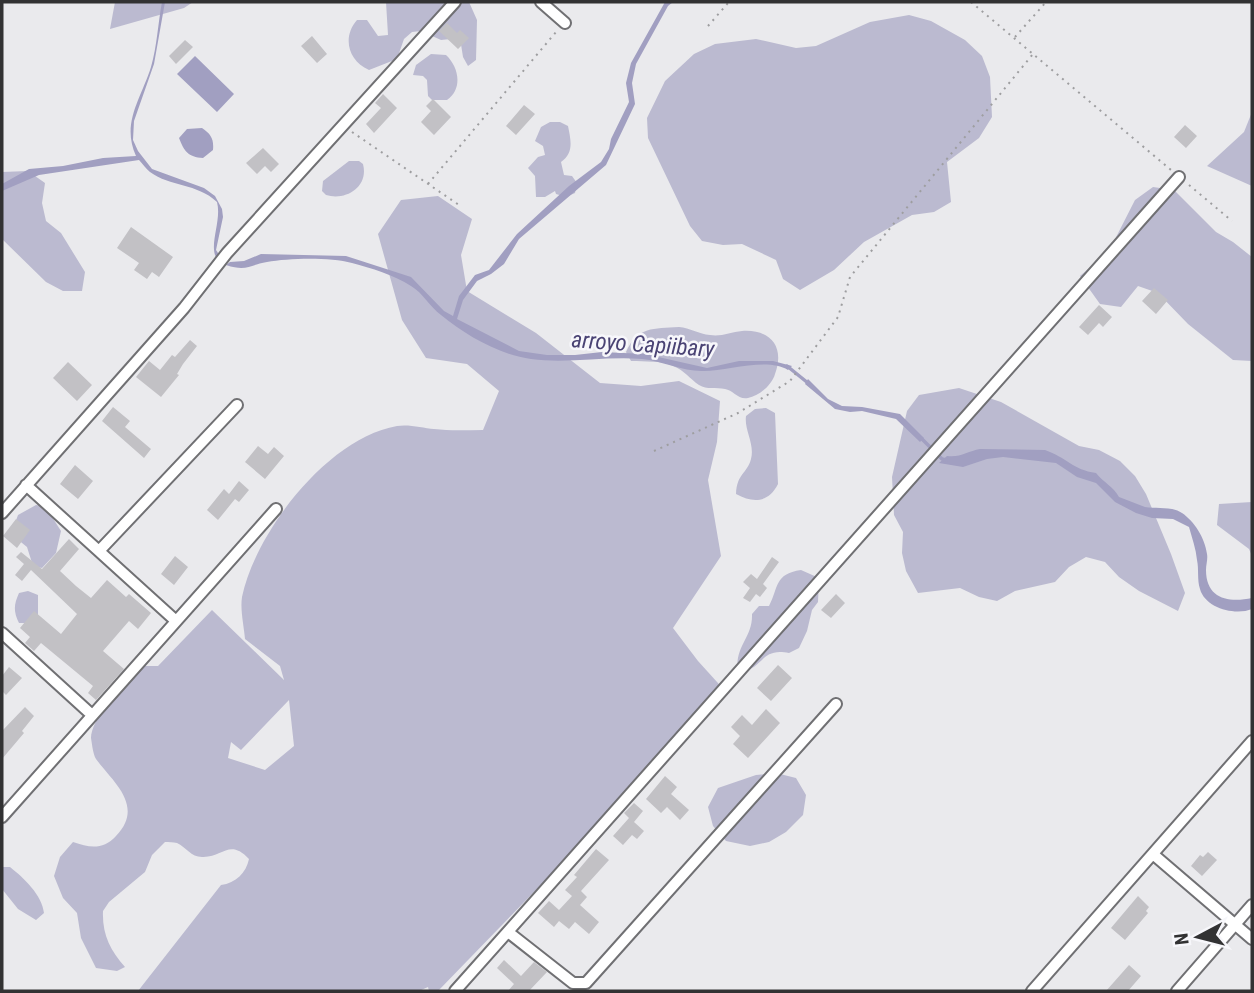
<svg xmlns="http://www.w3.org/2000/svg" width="1254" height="993" font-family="'Roboto Condensed',sans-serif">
<rect width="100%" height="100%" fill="#eaeaed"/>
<path fill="#bbbad0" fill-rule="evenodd" d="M115,2H193L184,8L110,29Z
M386,2H469L477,20L476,60L468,66L463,57L460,38L441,40L421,31L412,32L404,39L397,59L369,70C348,61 342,37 357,20H367L378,36L388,35Z
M909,15L931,21L965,40L982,56L990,77L992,117L979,138L947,162L951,202L934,212L912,215L864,242L834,270L800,290L783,279L776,260L742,244L723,245L702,241L690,226L648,138L647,118L665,81L694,54L715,44L756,39L796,48L816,46L870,22Z
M431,54L446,55C459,67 463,89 447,100H432L428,96L427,80L423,76L413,75L416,65Z
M1252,112V186L1207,166L1244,132Z
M550,122H560L568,126C571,141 574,153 561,162L564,175L572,176L577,183L575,193L566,197L556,194L555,191L545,197H536L535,176L528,168L538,157L545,155L543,146L535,141L541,127Z
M349,161H359L363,164C369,187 346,201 326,195L322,191L323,181Z
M28,171L45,183L42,203L46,221L61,233L85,272L82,291H63L46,282L2,239V172Z
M1153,187L1174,190L1216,232L1233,242L1252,257V361L1233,360L1188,324L1158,293L1138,286L1121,307L1100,304L1080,276L1109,251L1135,200Z
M438,196L472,219L461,255L467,291L536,333L600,383L641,386L679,381L720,401L717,442L708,480L721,556L673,628L698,661L727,693L438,991H429L428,987L419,991H138L221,885C236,883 246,873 249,859C229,838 223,858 202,857C191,857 186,847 177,843C173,842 169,842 165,842L152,855L145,872L109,902L103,911C102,934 110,950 125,967L117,971L96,968L81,938L77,913L63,898L54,876L60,857L73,842C90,848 103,850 116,836C145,806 113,782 96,759C93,754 92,744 91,738C91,720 123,680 135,666H158L212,610L284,680L280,666L245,639C244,626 240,610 242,597C256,531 328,438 397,426C409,424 423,428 434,429C450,431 467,430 483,430L499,391L467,364L426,358L402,320L378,234L401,200ZM289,700L294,746L265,770L228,758L231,742L241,750Z
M679,327C690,328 699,334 710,335C721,337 731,332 742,331C771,329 785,347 775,374C772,385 759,396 748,398C738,400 733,390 725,389C716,387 707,390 699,385C690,379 684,370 673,366C661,360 645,362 631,361L626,352C638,326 653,329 679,327Z
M959,388L1001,402L1079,446L1099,450L1120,461L1135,476L1146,494L1171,554L1185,593L1178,611L1139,591L1119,577L1105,562L1086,557L1069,567L1055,582L1015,591L997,601L979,597L960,588L918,593L906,571L902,553L903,532L894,515L892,477L907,411L919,395Z
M766,408L775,413L778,484C769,502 754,504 736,494C737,473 747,474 751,459C755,444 744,430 746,416L755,409Z
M1252,502V556L1249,549L1217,525L1219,504Z
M36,505L45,506L61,531L56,553L42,568L33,566L27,547L11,534L18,515Z
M801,570L819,578L818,602L812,610L807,631L799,648L789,653C759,647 765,670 738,672C734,646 753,638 752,614L759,606H769C779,587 774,574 801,570Z
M28,591L38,595V619L28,623H19C13,611 14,604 19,593Z
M776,773L796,778L806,795L803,815L786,832L769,842L750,846L726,841L713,826L708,807L718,788L756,775Z
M2,867H10C24,878 42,895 44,913L36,920L18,909L2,889Z"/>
<path fill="#a19fc1" d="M162,2H165L154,64L134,121L133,140L138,151L152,169L204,188L215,196L222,209L223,217L216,250L220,256L217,259C208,246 222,221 217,202C197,183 170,187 150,172C146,169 142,163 139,160L39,175L2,191V184L29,169L63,166L103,158L136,156C121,123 141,99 151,67C157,46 158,23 162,2Z
M665,2H673L668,6L636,64L632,83L635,104L606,165L519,239L504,264L491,274L477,281L463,300L457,319L519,351L547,355H575L602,352L645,354L707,368L739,361H773L792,366L788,370C768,357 727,371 704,371C684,372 663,361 642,359C605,356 567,364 531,359C500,355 465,335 441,315C430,307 423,293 411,286C394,275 371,268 352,263C330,257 289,258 267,262C249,265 247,272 226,265L230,262L244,261L261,254L346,256L411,277L444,311L453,316L459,296L475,275L489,270L517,234L569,186L601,162L609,149L611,139L629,102L626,83L631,63Z
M195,56L234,94L217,112L177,74Z
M202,128C211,134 214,139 213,150L203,158C188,157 184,151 179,138L187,129Z
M808,379L828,399L842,406L862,407L900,414L924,438L920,442L896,419L862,411L850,412L835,409L805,384Z
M980,449L1045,450C1066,457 1073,470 1096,473C1104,483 1113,486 1119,497C1128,500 1136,504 1145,507C1156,509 1172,506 1182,513C1194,521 1205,538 1207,554C1208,559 1206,565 1206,570C1206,599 1229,603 1252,598V609C1235,616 1205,608 1200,589C1197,580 1199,569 1197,560C1196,549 1192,538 1189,527L1173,519L1152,518L1136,513L1115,502L1096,483L1077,477L1056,463L1003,457L987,459L963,467L939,463L947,456C960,458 968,451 980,449Z"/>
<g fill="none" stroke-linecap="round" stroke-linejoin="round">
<path stroke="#a19fc1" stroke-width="3.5" d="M787,366L808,383
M921,438L942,459L946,460"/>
</g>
<path fill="#c2c1c5" d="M447,23L457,33L460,30L469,38L458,49L439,31Z
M312,36L327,54L317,63L301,46Z
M185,40L193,47L176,64L169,56Z
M383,94L397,108L374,133L366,124L381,108L375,103Z
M433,99L451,117L434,135L421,122L431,111L426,106Z
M524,105L535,114L516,135L506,126Z
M1185,125L1197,136L1186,148L1174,137Z
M263,148L279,164L271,172L265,166L257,174L246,163Z
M131,227L173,257L159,277L152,272L147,279L134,270L139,263L117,248Z
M1154,288L1168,300L1156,314L1142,301Z
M1099,305L1112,317L1103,327L1099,323L1088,335L1079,327Z
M190,340L197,346L183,364L177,374L179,375L161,397L136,377L149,361L160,370L172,355L175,357Z
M68,362L92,385L77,401L53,378Z
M113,407L130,421L125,427L151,449L144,458L102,421Z
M258,446L268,454L274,447L284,456L265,479L245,462Z
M75,465L93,481L78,499L60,484Z
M239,481L249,490L239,502L235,499L218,520L207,510L224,489L229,494Z
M16,519L30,530L17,548L3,536Z
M69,539L79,549L60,571L76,586L91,598L107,580L126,597L129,594L151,613L138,629L129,621L103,651L124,669L96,700L88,693L93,686L41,643L34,651L25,643L30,637L20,628L34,611L61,634L77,614L31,570L22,581L15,575L24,564L16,557L21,552L42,569Z
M175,556L188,567L174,585L161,574Z
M772,557L779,562L763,584L767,588L760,597L756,594L750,602L743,598L750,588L743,582L751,574L757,579Z
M836,594L845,603L831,618L821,610Z
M778,665L792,678L771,701L757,688Z
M9,667L22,678L6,695L2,691V676Z
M25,707L34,716L22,731L24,733L2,759V731Z
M766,709L780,723L748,758L733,744L740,736L731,727L742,715L752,725Z
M665,776L677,787L671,794L689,810L680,820L667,807L661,813L646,799Z
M634,803L643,811L634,822L644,831L637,839L632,835L623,845L613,836L629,818L624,813Z
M596,849L609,860L581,891L587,897L580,905L599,922L589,934L575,922L569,929L559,921L554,927L538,913L549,901L559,910L572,896L565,890L577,877L574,875Z
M1208,852L1217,860L1202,876L1191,866L1200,855L1203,857Z
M1138,896L1149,907L1146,911L1148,913L1125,940L1111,928Z
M504,960L521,976L534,962L547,972L529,991H508L514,984L497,968Z
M1129,965L1141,976L1128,991H1106Z"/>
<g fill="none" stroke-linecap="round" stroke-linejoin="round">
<defs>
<path id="street" d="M541,2L565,23
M26,485L176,621
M2,513L184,308L227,253L455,2
M99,551L237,405
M2,633L92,715
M2,817L276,509
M1154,855L1252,939
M508,932L573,983H586L836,704
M455,991L1179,177
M1032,991L1252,741
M1177,991L1252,905"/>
</defs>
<use href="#street" stroke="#707073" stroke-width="14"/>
<path stroke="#9e9ea0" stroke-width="2" stroke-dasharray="2 5" stroke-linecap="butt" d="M971,2L1171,170
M708,26L729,2
M1015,37L1046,2
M352,132L459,205
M428,184L556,32
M1189,185L1232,221
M654,451L738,413L790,381L838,317L850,277L1033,54"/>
<use href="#street" stroke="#fff" stroke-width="10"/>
</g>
<g text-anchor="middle" stroke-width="5" stroke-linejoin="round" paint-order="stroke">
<g font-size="23" font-style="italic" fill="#4a4374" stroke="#f7f7fb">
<text transform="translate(643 344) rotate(4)" y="8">arroyo Capiibary</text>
</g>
</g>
<rect width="1254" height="993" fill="none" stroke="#323233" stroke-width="7"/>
<g transform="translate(1198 937) rotate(263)" stroke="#f7f7fb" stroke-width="5" paint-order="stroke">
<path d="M0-5L12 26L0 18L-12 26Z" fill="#323233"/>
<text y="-10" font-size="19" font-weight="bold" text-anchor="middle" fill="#323233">N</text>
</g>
</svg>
